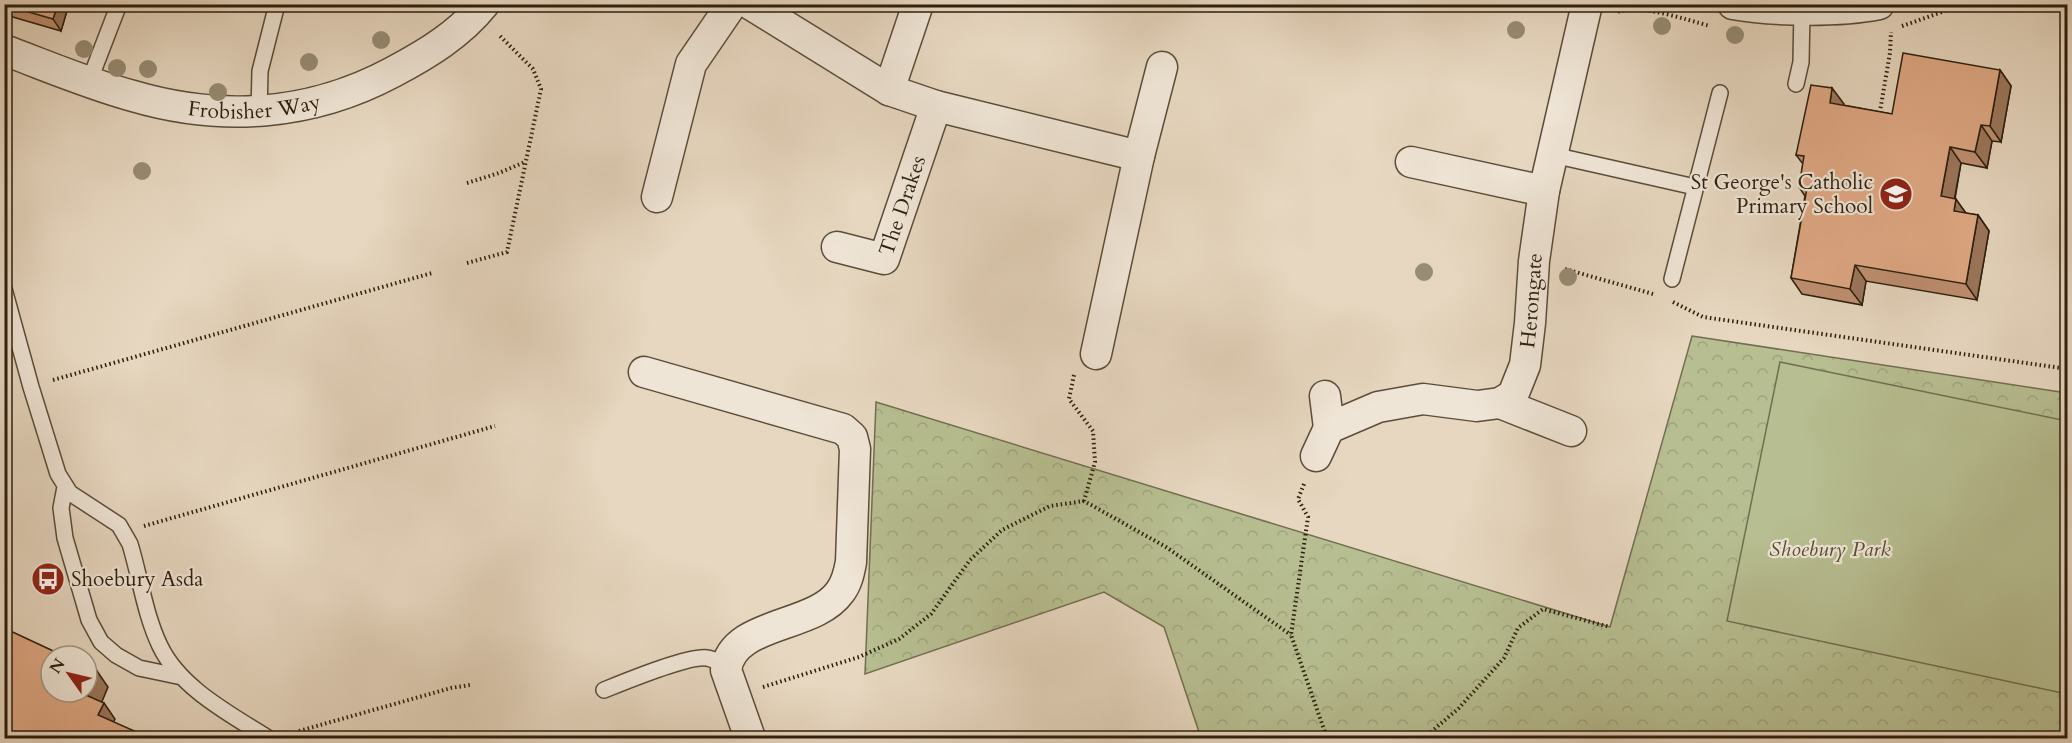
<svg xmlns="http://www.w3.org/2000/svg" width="2072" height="743" font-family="Cardo,serif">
<defs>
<pattern id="park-crowns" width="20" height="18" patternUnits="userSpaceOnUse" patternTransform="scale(1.5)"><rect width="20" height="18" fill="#b7be91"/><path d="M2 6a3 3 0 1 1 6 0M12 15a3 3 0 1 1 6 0" fill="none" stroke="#9ea37c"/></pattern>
</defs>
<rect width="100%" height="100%" fill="#e7d7c0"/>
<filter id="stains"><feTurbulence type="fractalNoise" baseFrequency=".00333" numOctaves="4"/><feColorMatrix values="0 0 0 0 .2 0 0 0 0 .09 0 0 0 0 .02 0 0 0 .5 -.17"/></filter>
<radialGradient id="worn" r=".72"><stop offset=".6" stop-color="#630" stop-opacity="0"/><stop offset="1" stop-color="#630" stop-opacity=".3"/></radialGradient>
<path fill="url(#park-crowns)" stroke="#726e50" stroke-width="1.5" d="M1692,336L2067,393V738H1201L1164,627L1104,592L865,674L876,402L1610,627Z"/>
<path fill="#b7be91" stroke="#726e50" stroke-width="1.5" d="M1780,362L2067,421V694L1727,621Z"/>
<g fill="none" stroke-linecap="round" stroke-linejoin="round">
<defs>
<path id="lane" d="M89,82L119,4
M1796,84L1801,62L1802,9
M259,111L260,71L277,4
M1553,155L1695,187
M1672,279L1720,93
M4,289L31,387L58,474L70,493L119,525L130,544C140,577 145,615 160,646C180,688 230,714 268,738
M65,487L61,508L65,538L89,620L101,642L116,655L139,668L182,677
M604,690C624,682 689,655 707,658C715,659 720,664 726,670"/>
<g id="street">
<path d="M750,4L889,90L936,106L1139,156"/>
<path d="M1733,4C1772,11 1840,12 1879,4"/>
<path id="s1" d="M4,50C47,66 89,84 133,96C222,122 311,116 393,72C427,54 460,34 484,4"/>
<path d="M889,90L918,4"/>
<path d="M1411,162L1544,191"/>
<path d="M657,197L691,64L732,4"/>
<path id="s2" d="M837,247L884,259L936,106"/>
<path d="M1096,354L1139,156L1162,67"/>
<path d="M644,372L843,429L852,437L855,449L851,562C849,573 847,583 840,592C814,629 732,621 726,670L750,738"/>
<path d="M1325,396L1329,428"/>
<path d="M1500,403L1571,431"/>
<path id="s3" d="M1316,456L1329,428L1378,407L1423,399L1477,406L1500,403L1513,395L1525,365L1530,323L1534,261L1544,191L1587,4"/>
</g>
</defs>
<use href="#lane" stroke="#5b4d3a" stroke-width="18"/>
<use href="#street" stroke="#5b4d3a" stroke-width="33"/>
<path stroke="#2c1f0e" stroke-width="4" stroke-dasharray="1.5 3" stroke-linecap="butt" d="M1618,12C1638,3 1687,20 1710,26
M1902,26L1965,4
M1879,117L1890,53L1891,32
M467,183L499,173L525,162
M467,263L507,252L541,89L533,69L499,35
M1565,269L1653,294
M1673,302L1703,317L2068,369
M1074,375L1069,399L1093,431L1095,462L1084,501L1166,547L1291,635
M53,380L432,273
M1304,484L1298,499L1308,517L1291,635L1327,738
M144,526L495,426
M763,687L859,657L899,639L931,614L970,560L1002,530L1050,506L1084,501
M299,731L451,688L470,685
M1424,738L1459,708L1504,658L1518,628L1543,609L1610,627"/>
<use href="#lane" stroke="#efe5d6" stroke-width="15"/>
<use href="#street" stroke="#efe5d6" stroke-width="30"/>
</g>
<g fill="#978c74">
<circle cx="1662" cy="26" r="9"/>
<circle cx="1516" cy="30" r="9"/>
<circle cx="1735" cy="35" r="9"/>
<circle cx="381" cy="40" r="9"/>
<circle cx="84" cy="49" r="9"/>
<circle cx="309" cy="62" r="9"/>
<circle cx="117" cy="68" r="9"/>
<circle cx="148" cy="69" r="9"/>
<circle cx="218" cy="92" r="9"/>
<circle cx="142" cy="171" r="9"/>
<circle cx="1424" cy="272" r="9"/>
<circle cx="1568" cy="277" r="9"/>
</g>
<path fill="#c09072" stroke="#2c1f0e" stroke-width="1.5" d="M4,4H69L61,31L6,15L4,13Z
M2000,70L2011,86L2001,142L1992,141L1987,168L1961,163L1955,199L1966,213L1978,215L1989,231L1977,300L1866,281L1862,305L1802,294L1791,278L1805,196L1799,187L1803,164L1796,155L1832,88L1843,105L1892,114Z"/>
<path fill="#9c765c" stroke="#2c1f0e" stroke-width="1.5" d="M58,4H69L61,31L53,19Z
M2000,70L2011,86L2001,142L1990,126Z
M1832,88L1844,104L1841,119L1830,103Z
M1981,125L1992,141L1987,168L1975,152Z
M1950,147L1961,163L1952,212L1941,196Z
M1956,199L1967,215L1954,211Z
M1978,215L1989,231L1977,300L1966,284Z
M1855,265L1866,281L1862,305L1850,289Z
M97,671L108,687L98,711L86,695Z
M104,703L115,719L109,731L98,715Z"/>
<path fill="#dfa884" stroke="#2c1f0e" stroke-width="1.5" d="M4,4H58L53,19L4,5Z
M1903,53L2000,70L1990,126L1981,125L1975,152L1950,147L1941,196L1956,199L1954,211L1978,215L1966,284L1855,265L1850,289L1791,278L1807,188L1799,187L1804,156L1796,155L1811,85L1832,88L1830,103L1892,114Z
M4,628L64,656H51V692H87V667L97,671L86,695L104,703L98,715L150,738H4Z"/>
<defs>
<symbol id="school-disc" viewBox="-11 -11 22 22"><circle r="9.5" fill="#8f2418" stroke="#efe5d6"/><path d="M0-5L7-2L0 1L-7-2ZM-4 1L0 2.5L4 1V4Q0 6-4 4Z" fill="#fff"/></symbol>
<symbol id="bus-disc" viewBox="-11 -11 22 22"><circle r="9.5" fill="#8f2418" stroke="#efe5d6"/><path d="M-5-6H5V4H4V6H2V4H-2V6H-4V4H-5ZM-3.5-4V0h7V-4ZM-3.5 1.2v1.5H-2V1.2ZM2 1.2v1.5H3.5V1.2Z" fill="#fff"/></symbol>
</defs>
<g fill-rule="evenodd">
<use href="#school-disc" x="1877" y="175" width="38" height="38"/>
<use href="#bus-disc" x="29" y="560" width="38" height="38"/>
</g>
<g text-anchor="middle" stroke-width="4.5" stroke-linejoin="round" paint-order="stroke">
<g font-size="21" fill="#2c1f0e" stroke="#efe5d6">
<text dy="7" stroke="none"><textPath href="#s1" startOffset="260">Frobisher Way</textPath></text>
<text dy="7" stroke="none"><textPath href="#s2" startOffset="105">The Drakes</textPath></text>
<text dy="7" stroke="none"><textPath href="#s3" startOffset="320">Herongate</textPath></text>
</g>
<g font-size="21" fill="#2c1f0e" stroke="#efe5d6" text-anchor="end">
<text x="1873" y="189">St George's Catholic<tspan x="1873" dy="24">Primary School</tspan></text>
<text x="71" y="586" text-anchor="start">Shoebury Asda</text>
</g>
<g font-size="21" font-style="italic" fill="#564f35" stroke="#efe5d6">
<text x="1830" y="556">Shoebury Park</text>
</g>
</g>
<rect width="2072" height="743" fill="none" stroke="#e7d7c0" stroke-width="24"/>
<rect x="6" y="6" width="2060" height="731" fill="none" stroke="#2c1f0e" stroke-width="3"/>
<rect x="12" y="12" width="2048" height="719" fill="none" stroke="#2c1f0e" stroke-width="1.5"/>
<g transform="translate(69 674) rotate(304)"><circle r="28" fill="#efe5d6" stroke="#a19686" stroke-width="1.5"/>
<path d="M0-4.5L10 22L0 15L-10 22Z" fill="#8f2418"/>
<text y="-9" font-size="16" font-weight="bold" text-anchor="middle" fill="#2c1f0e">N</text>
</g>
<rect width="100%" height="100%" filter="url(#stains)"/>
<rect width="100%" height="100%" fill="url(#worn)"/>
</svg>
